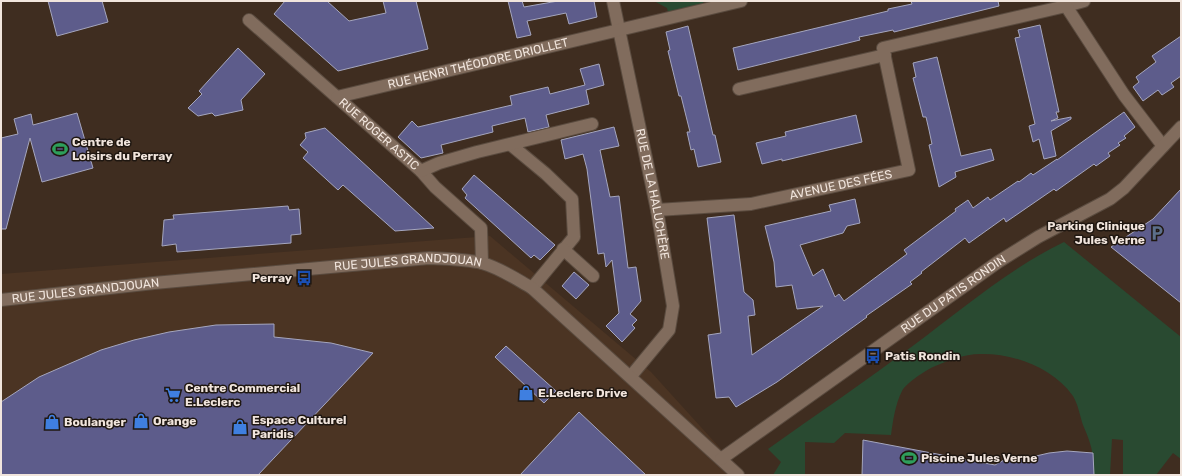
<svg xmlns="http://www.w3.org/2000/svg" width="1182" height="476" font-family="Rubik,sans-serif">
<rect width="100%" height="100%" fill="#3f2d20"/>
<path fill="#4b3423" d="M490,236L651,372L739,469L737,475H1V274Z"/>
<path fill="#294a31" d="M654,1H703L704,7L669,16L667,8Z
M1064,242L1181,337V459L1173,453L1156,475H1123V440L1112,439L1110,475H1092C1096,457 1090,441 1083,425C1080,416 1078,404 1073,396C1053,368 1014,353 980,354C964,354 947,361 933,367C925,371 906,383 902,391C895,405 893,421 891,435L845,433L834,443L805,442V475H773L781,462L768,449C817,414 866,381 914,345C962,309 1010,268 1064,242Z"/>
<path fill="#5d5c8b" stroke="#a5a6be" d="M48,1H102L108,22L57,36Z
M285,1H327L349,21L386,13L383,1H416L428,49L338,71L274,14Z
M508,1H522L524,7L558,1H594L597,17L569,24L566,13L527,21L531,35L517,38Z
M911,1H998L999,6L894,32L893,30L859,37L860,40L738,70L733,48L888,11V9L912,4Z
M1040,25L1059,112H1056L1058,118L1051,121L1071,117V119L1051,131L1056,156L1044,159L1039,139L1033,142L1029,126L1035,124L1015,38L1020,37L1018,30Z
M688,26L713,135H715L721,162L698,167L694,149L691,150L687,132H690L681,96H679L668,51L670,50L666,32Z
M1181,36V76L1171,83L1174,87L1162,95L1158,90L1143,101L1133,87L1139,82L1136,77L1156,62L1152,56Z
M238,48L265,74L241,100L243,110L215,116L212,113L198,116L188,108L202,94L199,91Z
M937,57L961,156L991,149L994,160L955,172L956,177L939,187L929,145L932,144L929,130L926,117H923L913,78L916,77L913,63Z
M599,64L604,85L586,90L589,104L546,115L549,127L528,132L525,118L492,126L493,132L441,145L443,153L421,158L398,137L412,121L418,127L512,105L510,96L548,87L550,94L585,85L580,69Z
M1124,112L1135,127L1124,136L1126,138L1118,143L1120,145L1108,153L1110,156L1096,166L1094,164L1056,191L1054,189L1006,222L1004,218L969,243L965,238L921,272L922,273L910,282L912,284L866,316L867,317L777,382L736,407L729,397L716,398L708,335L721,333L707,218L734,215L744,292L753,300L755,315L748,316L752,355L823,306L797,309L792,285L776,287L774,262L765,226L831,211L829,205L855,199L860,223L847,226L843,233L800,245L813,276L823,269L835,297L839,294L844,301L907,254L904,250L956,211L955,209L968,200L973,208L988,197L990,200L1018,181L1019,182L1031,173L1033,175L1057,159V160Z
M77,113L93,168L42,182L30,138L6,229H1V138L18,134L14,119L31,114L33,125Z
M856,115L862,142L782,161V159L762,164L756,143L786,136L785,132Z
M614,127L619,146L600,150L610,197L619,196L628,268L636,267L641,301L630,314L637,320L632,325L635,328L622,342L606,326L619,313L612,260L606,267L604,253L598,254L587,169L583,154L565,159L561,140Z
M325,128L347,148L434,228L395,231L343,185L338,190L303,158L308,152L300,145L306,138L305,133Z
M474,175L555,245L540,260L534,255L531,258L465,198L467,195L462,189Z
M1181,189V303L1111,247L1153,219Z
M288,206L289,210L299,209L301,234L291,235V243L177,252L176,244L162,246L164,220L174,219L173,215Z
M574,272L589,285L576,299L562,286Z
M274,324V337L331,343L373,353L258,475H1V402L39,377L101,350L134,340L169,332L216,325Z
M506,346L556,391L544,403L495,357Z
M579,412L646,475H520Z
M863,440L995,465L1004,460L1023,459L1049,453L1067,451L1093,453L1094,475H862Z"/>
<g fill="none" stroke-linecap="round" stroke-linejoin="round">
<defs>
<g id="street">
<path id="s1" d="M613,1L657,210L673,306L669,330L631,376"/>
<path d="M1066,6L1084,1"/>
<path id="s2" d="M249,20L421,171L435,187L481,228L482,263"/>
<path d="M739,89L885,55"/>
<path id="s3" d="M337,97L741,1"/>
<path d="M511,145L546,174L572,199L574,237L532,288"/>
<path d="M421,171L439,163L477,152L592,124"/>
<path id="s4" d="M657,210L751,204L909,170L883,48L1066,6L1124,95L1163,146"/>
<path d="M563,249L593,276"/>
<path id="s5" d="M1,300L154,283L429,258C447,259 465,259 482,263C500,268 516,279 532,288L738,475"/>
<path id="s6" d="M721,459L998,262L1038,237L1110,199L1124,188L1181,127"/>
</g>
</defs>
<use href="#street" stroke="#5a4b3f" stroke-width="14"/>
<use href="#street" stroke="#816c5d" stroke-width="12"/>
</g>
<defs>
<symbol id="stadium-bare" viewBox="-9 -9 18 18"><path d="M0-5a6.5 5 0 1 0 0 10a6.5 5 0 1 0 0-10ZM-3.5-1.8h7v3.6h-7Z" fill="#2e9e5b" stroke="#1f1711" stroke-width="2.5" paint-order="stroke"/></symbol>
<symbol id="parking-bare" viewBox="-9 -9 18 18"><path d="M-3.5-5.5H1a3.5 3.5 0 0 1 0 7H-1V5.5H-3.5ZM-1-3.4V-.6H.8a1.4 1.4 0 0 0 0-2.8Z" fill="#5c6f8a" stroke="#1f1711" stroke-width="2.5" paint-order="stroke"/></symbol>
<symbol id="bus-bare" viewBox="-9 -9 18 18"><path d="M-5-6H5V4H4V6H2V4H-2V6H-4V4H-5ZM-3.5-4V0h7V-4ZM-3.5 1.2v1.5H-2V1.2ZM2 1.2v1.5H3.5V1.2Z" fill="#1a4fb4" stroke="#1f1711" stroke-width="2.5" paint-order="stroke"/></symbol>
<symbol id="shop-bare" viewBox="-9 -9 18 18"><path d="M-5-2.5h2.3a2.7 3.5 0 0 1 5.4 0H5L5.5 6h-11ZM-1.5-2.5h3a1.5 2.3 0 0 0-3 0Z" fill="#3f7fe0" stroke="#1f1711" stroke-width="2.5" paint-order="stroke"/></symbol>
<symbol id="supermarket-bare" viewBox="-9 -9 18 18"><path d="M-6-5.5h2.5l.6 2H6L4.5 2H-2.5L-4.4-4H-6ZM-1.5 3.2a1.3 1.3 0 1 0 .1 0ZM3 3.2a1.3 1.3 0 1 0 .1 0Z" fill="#3f7fe0" stroke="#1f1711" stroke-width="2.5" paint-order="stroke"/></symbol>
</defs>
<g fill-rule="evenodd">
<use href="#stadium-bare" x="49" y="138" width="22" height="22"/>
<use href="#parking-bare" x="1146" y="222" width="22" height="22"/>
<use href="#bus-bare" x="293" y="267" width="22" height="22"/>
<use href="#bus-bare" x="862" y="345" width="22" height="22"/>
<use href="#shop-bare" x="515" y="382" width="22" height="22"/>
<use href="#supermarket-bare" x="162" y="384" width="22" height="22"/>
<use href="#shop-bare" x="130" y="410" width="22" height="22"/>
<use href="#shop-bare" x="41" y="411" width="22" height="22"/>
<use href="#shop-bare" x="229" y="416" width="22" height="22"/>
<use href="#stadium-bare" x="898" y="447" width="22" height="22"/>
</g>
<g text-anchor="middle" stroke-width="3" stroke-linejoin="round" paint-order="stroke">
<g font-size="12" fill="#f1e5dd" stroke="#1f1711">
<text dy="4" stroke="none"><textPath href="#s3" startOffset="145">RUE HENRI THÉODORE DRIOLLET</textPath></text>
<text dy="4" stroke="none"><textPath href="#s2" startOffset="173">RUE ROGER ASTIC</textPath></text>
<text dy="4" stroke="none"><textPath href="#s4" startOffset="186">AVENUE DES FÉES</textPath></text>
<text dy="4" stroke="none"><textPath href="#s1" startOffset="197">RUE DE LA HALUCHÈRE</textPath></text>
<text dy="4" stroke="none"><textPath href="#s5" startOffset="409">RUE JULES GRANDJOUAN</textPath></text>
<text dy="4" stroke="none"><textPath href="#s5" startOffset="85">RUE JULES GRANDJOUAN</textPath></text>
<text dy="4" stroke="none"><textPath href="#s6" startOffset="285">RUE DU PATIS RONDIN</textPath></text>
</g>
<g font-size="12" font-weight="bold" fill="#f1e5dd" stroke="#1f1711" text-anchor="start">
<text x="72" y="146">Centre de<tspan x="72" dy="14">Loisirs du Perray</tspan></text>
<text x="1145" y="230" text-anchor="end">Parking Clinique<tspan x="1145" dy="14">Jules Verne</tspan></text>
<text x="292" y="282" text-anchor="end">Perray</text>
<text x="885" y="360">Patis Rondin</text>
<text x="185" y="392">Centre Commercial<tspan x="185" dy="14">E.Leclerc</tspan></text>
<text x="538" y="397">E.Leclerc Drive</text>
<text x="252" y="424">Espace Culturel<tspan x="252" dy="14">Paridis</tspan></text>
<text x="153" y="425">Orange</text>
<text x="64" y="426">Boulanger</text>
<text x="921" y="462">Piscine Jules Verne</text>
</g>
</g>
<rect width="1182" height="476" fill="none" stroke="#f1e5dd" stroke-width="4"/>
</svg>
